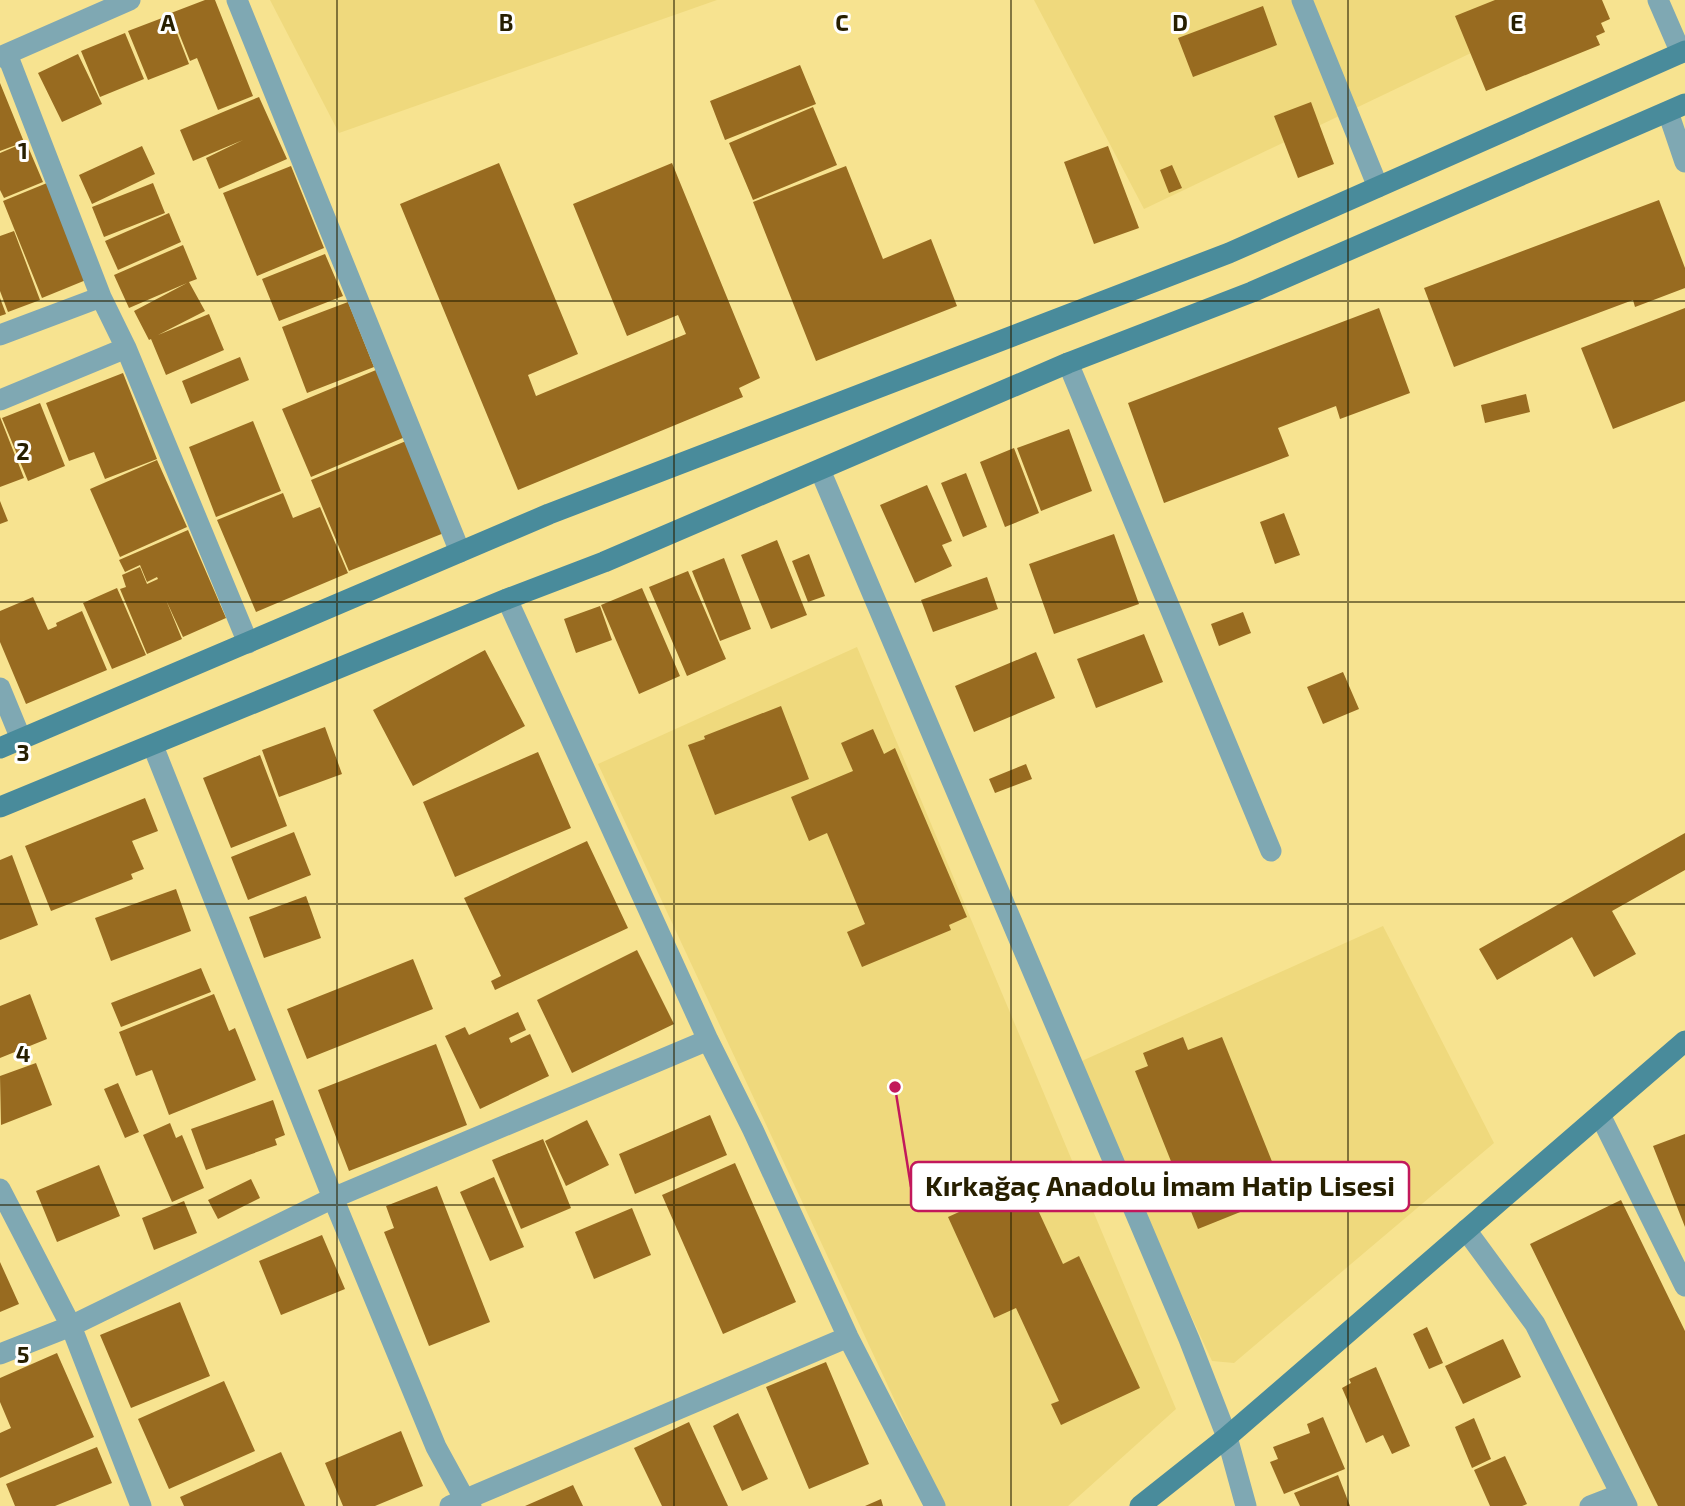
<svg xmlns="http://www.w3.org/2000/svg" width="1685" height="1506" font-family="'Exo 2',sans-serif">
<rect width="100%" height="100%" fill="#f7e390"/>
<path fill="#efd97d" d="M270,0H717L339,133Z
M1034,0H1582L1144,209Z
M857,647L1176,1409L1068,1506H944L598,764Z
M1383,926L1494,1143L1234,1363L1212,1361L1075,1064Z"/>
<path fill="#986b20" d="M205,0H215L253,96L218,110L197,58L190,61L171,13Z
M1495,0H1602L1610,19L1601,23L1605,32L1596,36L1600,45L1486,91L1455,16Z
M1263,6L1277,45L1193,77L1178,38Z
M170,15L189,64L148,80L128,31Z
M125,33L144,79L100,97L81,51Z
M78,54L102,104L62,122L38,73Z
M800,65L816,104L725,140L710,101Z
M0,83L24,142L0,151Z
M259,97L287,159L219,189L206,158L243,140L193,161L180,130Z
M1311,102L1334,164L1298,178L1274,116Z
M813,107L837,165L753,200L729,143Z
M26,142L43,182L4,198L0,190V153Z
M142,146L155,174L92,204L79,175Z
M1108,146L1139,228L1094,244L1064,162Z
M499,163L578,354L528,375L536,396L686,334L678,315L627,336L573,204L672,163L760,378L739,388L743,397L518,490L400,204Z
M1172,165L1182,188L1169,193L1160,170Z
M291,166L324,248L257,276L223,193Z
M846,166L883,259L931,239L957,306L816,361L753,202Z
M47,183L86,280L42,298L3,201Z
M153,183L165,213L104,237L92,207Z
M1659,200L1685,268V288L1635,307L1633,300L1454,367L1424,288Z
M169,213L181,242L118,270L105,241Z
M14,231L40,300L8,312L0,291V236Z
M183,245L197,279L189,282L205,311L158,335L209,314L224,350L166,375L151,339L149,340L134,311L187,283L129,308L114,275Z
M325,254L343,296L279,321L262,279Z
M0,298L6,314L0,316Z
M348,302L374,367L307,393L282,327Z
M1379,308L1410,393L1340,419L1336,406L1278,428L1289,456L1164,503L1128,403Z
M1685,308V401L1613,429L1581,348Z
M240,357L249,380L191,404L182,381Z
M376,370L405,437L311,477L282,409Z
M123,373L157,459L105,479L94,452L69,461L46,403Z
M1526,394L1530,412L1485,423L1481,405Z
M40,403L65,466L28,481L2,418Z
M0,417L24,478L0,487Z
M253,421L281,491L216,517L189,447Z
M1069,429L1092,491L1041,511L1017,448Z
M406,441L444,533L349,571L311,480Z
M1014,448L1039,513L1005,527L980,462Z
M157,460L187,527L120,557L90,489Z
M966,473L987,527L963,537L941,483Z
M927,485L952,541L942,545L952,566L915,583L880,505Z
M283,493L293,518L320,507L348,573L256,612L217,520Z
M0,501L8,521L0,524Z
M1284,513L1300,555L1275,564L1260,522Z
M188,530L226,618L183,637L166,600L182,639L147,654L120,589L126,587L122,575L140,567L147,584L158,579L157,577L147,582L140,565L125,572L119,560Z
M1114,534L1139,604L1054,634L1029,564Z
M777,540L807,615L771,629L741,555Z
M809,554L825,596L808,602L792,561Z
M724,558L751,629L720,641L692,571Z
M688,571L726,659L687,676L649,587Z
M987,577L998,609L933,632L921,600Z
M117,588L146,655L112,669L83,603Z
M642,588L680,676L639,694L601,605Z
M33,597L48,630L57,626L56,623L82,611L107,670L26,704L0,642V611Z
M600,606L612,640L576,653L564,619Z
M1243,612L1251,633L1219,646L1211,624Z
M1144,634L1163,682L1096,708L1077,659Z
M485,650L525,726L413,786L373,710Z
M1036,652L1055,698L974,732L955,686Z
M1343,672L1359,709L1323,724L1307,687Z
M781,706L809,779L715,815L688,745L705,739L704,736Z
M325,727L342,774L279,797L262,750Z
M873,729L884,754L895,748L967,917L949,925L951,930L862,967L847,932L865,924L827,833L809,841L791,797L853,771L841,743Z
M538,752L571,828L455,877L423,802Z
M260,755L287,826L231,848L203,778Z
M1026,764L1032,779L995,793L989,779Z
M145,798L158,831L132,841L144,869L131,874L133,879L51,911L25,846Z
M294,832L311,875L248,900L231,857Z
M1685,833V870L1612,911L1636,954L1594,977L1572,937L1497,980L1479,949Z
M587,841L628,928L495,990L491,981L501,976L464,898Z
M12,855L38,925L0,940V860Z
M176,889L191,931L111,961L95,918Z
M306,896L321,938L264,958L249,917Z
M637,950L674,1024L572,1073L537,1000Z
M413,959L433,1009L307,1059L287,1009Z
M201,968L211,992L121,1027L111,1003Z
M30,994L47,1039L0,1058V1006Z
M214,994L229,1031L235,1028L256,1080L169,1115L152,1070L136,1076L119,1032Z
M518,1012L526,1030L509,1038L511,1043L530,1034L549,1076L480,1109L445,1036L465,1027L469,1035Z
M1183,1037L1188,1050L1222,1037L1285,1194L1198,1229L1135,1071L1148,1066L1143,1053Z
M436,1044L467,1125L349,1171L318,1090Z
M36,1063L52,1105L1,1125L0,1076Z
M118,1083L139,1132L125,1138L104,1089Z
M273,1100L285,1135L275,1139L277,1145L206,1170L191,1129Z
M710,1115L727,1155L635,1194L619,1154Z
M587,1120L609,1165L566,1186L545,1141Z
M170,1123L176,1138L182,1135L204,1188L172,1202L143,1135Z
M1685,1134V1227L1653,1146Z
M543,1139L571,1208L521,1229L492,1160Z
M735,1163L796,1302L723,1334L662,1195Z
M99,1165L120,1216L57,1242L36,1191Z
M494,1177L524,1247L490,1261L460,1192Z
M251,1179L260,1198L218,1219L208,1200Z
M1025,1182L1063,1264L1079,1256L1140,1388L1061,1425L1051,1404L1059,1401L1016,1308L994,1318L948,1217Z
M437,1186L490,1322L429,1346L384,1232L394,1228L386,1206Z
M1621,1200L1685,1331V1506H1658L1530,1244Z
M184,1201L197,1233L154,1250L142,1218Z
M632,1208L651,1255L594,1279L575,1232Z
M322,1235L345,1289L281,1315L259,1261Z
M0,1262L19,1304L0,1312Z
M180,1302L210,1376L131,1408L100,1335Z
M1427,1327L1443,1363L1429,1369L1413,1334Z
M1503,1339L1521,1377L1463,1404L1445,1366Z
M57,1353L94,1437L0,1478V1433L11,1428L0,1402V1378Z
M826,1362L869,1464L809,1489L766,1387Z
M1376,1367L1410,1446L1392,1454L1383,1435L1366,1443L1342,1388L1351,1383L1349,1379Z
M224,1381L255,1451L169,1489L138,1419Z
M738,1413L768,1479L742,1491L713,1426Z
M1323,1417L1345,1469L1284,1494L1270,1462L1278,1459L1273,1447L1310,1433L1307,1424Z
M1474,1418L1491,1459L1472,1468L1455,1427Z
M689,1422L728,1506H662L634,1448Z
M401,1431L423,1486L375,1506H343L325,1463Z
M97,1447L112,1483L55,1506H15L6,1484Z
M281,1452L305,1506H184L180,1497Z
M1505,1456L1527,1504L1522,1506H1490L1474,1470Z
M1338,1475L1350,1506H1300L1294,1493Z
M573,1485L583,1506H525Z
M881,1499L883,1506H865Z"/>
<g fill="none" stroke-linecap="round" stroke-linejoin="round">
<path stroke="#7fa8b3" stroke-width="21" d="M237,0L460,552
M1302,0L1378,187
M1658,0L1681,53
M7,54L101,297L126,348L248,643
M0,57L130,0
M1668,112L1685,162
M0,335L101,297
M1068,363L1271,851
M0,400L126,348
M820,470L1189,1339L1227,1437L1246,1506
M507,599L708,1040L753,1130L848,1337L935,1506
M0,688L21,739
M153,746L333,1198L436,1447L465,1500L471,1506
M1600,1115L1685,1286
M0,1189L71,1326L141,1506
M1466,1230L1535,1324L1627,1506
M0,1354L71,1326L333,1198L708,1040
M450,1506L848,1337
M1590,1506L1621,1494"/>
<path stroke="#498b9b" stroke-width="21" d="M0,748L549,514L1229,253L1685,51
M0,807L507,599L604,562L1068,363L1252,292L1685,104
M1140,1506L1227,1437L1685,1041"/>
</g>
<path fill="none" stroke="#271f00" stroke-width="2" stroke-opacity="0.55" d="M337,0V1506M674,0V1506M1011,0V1506M1348,0V1506M0,301H1685M0,602H1685M0,904H1685M0,1205H1685"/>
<g font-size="23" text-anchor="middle" font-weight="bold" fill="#271f00" stroke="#fff" stroke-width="6" stroke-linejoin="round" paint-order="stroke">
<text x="168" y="31">A</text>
<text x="506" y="31">B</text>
<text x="842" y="31">C</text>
<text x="1180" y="31">D</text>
<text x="1517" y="31">E</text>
<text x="23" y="159">1</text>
<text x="23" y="460">2</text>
<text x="23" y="761">3</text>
<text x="23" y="1062">4</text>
<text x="23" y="1363">5</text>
</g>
<path fill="none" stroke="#c2185b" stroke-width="2.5" d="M895 1087L911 1187"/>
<circle fill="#c2185b" stroke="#fff" stroke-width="2.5" cx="895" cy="1087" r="7"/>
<rect fill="#fff" stroke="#c2185b" stroke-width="2.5" x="911" y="1162" width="498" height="49" rx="7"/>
<g font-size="28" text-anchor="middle" font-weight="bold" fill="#271f00">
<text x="1160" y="1196">Kırkağaç Anadolu İmam Hatip Lisesi</text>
</g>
</svg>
